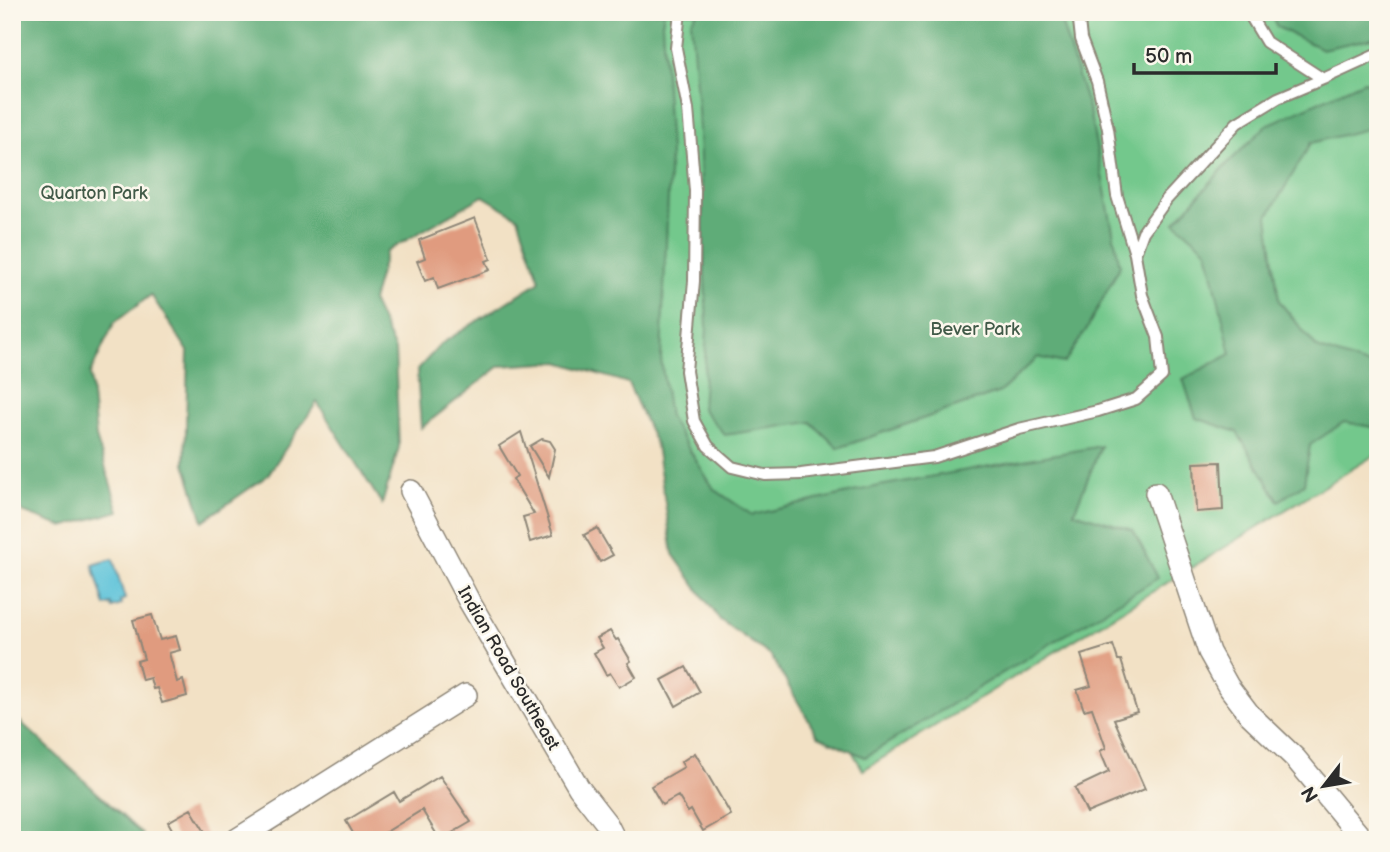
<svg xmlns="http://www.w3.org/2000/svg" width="1390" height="852" font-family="'Balsamiq Sans',sans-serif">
<rect width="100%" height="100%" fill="#fbf7ec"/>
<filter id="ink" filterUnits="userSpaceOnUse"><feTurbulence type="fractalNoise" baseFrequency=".0143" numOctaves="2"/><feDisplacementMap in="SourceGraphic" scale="14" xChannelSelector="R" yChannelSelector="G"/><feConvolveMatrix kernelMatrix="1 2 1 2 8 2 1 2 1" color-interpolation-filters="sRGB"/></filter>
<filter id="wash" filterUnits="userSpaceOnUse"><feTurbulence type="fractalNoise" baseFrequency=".00686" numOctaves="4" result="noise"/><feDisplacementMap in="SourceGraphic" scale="28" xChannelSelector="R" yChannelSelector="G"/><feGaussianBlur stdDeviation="1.57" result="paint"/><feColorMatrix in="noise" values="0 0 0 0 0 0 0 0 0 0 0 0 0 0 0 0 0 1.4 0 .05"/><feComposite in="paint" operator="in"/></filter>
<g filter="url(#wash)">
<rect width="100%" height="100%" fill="#f2e1c5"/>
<path fill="#73c88c" stroke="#4f7a5c" stroke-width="2" d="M12,12H1378V453L863,770L509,156Z"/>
<path fill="#5eac78" stroke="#446c52" stroke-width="2" d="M12,12H664L662,23L670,151L661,359L669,417L714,489L752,515L879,486L1101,446L1074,512L1133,530L1158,578L865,757L818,736L771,656L720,620L673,554L656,445L628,383L559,362L500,366L421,428L417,370L441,344L540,281L518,217L483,196L386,252L372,301L395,350L399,447L382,504L317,402L267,476L203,521L185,463L188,351L151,295L114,323L90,374L96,437L119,511L63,527L22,512L12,492Z
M698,12H1058L1090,115L1120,266L1088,327L1064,363L1038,357L1000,392L838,448L811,422L725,435L702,409L707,327L698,110L691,21Z
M1270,12H1378V37L1322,49L1277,27Z
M1364,81L1378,87V126L1311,143L1268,216L1279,301L1317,348L1367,365L1378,361V428L1344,422L1310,445L1304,484L1279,501L1237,432L1196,418L1183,379L1231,354L1207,250L1175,222L1228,163L1267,125Z
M12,714L142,834L140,840H12Z"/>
<path fill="#5cc2d9" stroke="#447682" stroke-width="2" d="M113,559L125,599L120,601L121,605L112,608L111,604L105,606L93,565Z"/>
<g id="blocks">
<path fill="#e09b7f" d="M475,218L491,259L486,261L490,270L438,289L434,277L425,281L417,261L425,258L419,240Z
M521,432L553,535L530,542L523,517L534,514L513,479L517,476L499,446Z
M542,439L550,441L555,449L549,477L530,446Z
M1221,462L1223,510L1196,512L1194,463Z
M597,528L613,555L600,562L584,535Z
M152,615L160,640L176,636L180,650L169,653L177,682L183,680L187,696L162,703L157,688L153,689L150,678L142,680L137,661L144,659L133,620Z
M610,631L616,640L618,639L631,661L628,663L636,677L619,687L610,673L606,675L594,653L603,648L597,638Z
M1113,645L1118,660H1121L1137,712L1114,719L1145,789L1087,813L1075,788L1109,772L1100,751L1106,748L1092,708L1084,710L1077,690L1091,686L1081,655Z
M686,667L700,692L676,706L662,680Z
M695,753L731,815L703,831L691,810L688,812L678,796L662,805L651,786L684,767L681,762Z
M440,776L471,822L440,840L422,810L373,840H357L346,821L394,792L399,801Z
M191,809L210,840H178L168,822Z"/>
</g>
</g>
<g filter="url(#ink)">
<use href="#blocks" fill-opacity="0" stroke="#8e8678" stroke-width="2"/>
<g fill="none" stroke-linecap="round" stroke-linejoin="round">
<defs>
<path id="lane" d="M680,12L676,48L688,109L695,191L694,281L686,371L694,421L708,446L732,467L765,475L801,474L934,457L1019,429L1098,411L1136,399L1162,376L1158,337L1142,295L1135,254L1117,196L1108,129L1097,81L1081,39L1078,12
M1248,12L1266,42L1323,79L1378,54
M1135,254L1143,232L1167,199L1237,123L1278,98L1323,79"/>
<path id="street" d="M411,491L469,601L579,788L607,824L615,840
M1156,493L1209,652L1228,686L1250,715L1295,758L1363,840
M236,840L466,695"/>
</defs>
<use href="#lane" stroke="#8e8678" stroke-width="14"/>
<use href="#street" stroke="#8e8678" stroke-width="24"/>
<use href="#lane" stroke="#fff" stroke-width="10"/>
<use href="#street" stroke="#fff" stroke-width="21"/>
</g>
</g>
<g text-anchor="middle" stroke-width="5" stroke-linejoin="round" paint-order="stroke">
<g font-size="18" fill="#415a48" stroke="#fbf7ec">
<text x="94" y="199">Quarton Park</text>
<text x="975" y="335">Bever Park</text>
</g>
<g font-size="18" fill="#2b2b2b" stroke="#fbf7ec">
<text transform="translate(509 668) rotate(60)" y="6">Indian Road Southeast</text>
</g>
</g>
<rect width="1390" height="852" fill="none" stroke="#fbf7ec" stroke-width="42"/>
<g transform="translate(1324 786) rotate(239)" stroke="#fbf7ec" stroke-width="5" paint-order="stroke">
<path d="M0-5L12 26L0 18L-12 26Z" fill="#2b2b2b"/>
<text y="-10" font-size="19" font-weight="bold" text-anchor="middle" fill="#2b2b2b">N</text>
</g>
<path d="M1134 63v10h142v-10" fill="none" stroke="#2b2b2b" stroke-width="3.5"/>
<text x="1145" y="63" font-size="21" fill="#2b2b2b" stroke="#fbf7ec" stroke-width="5" paint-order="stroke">50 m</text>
</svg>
